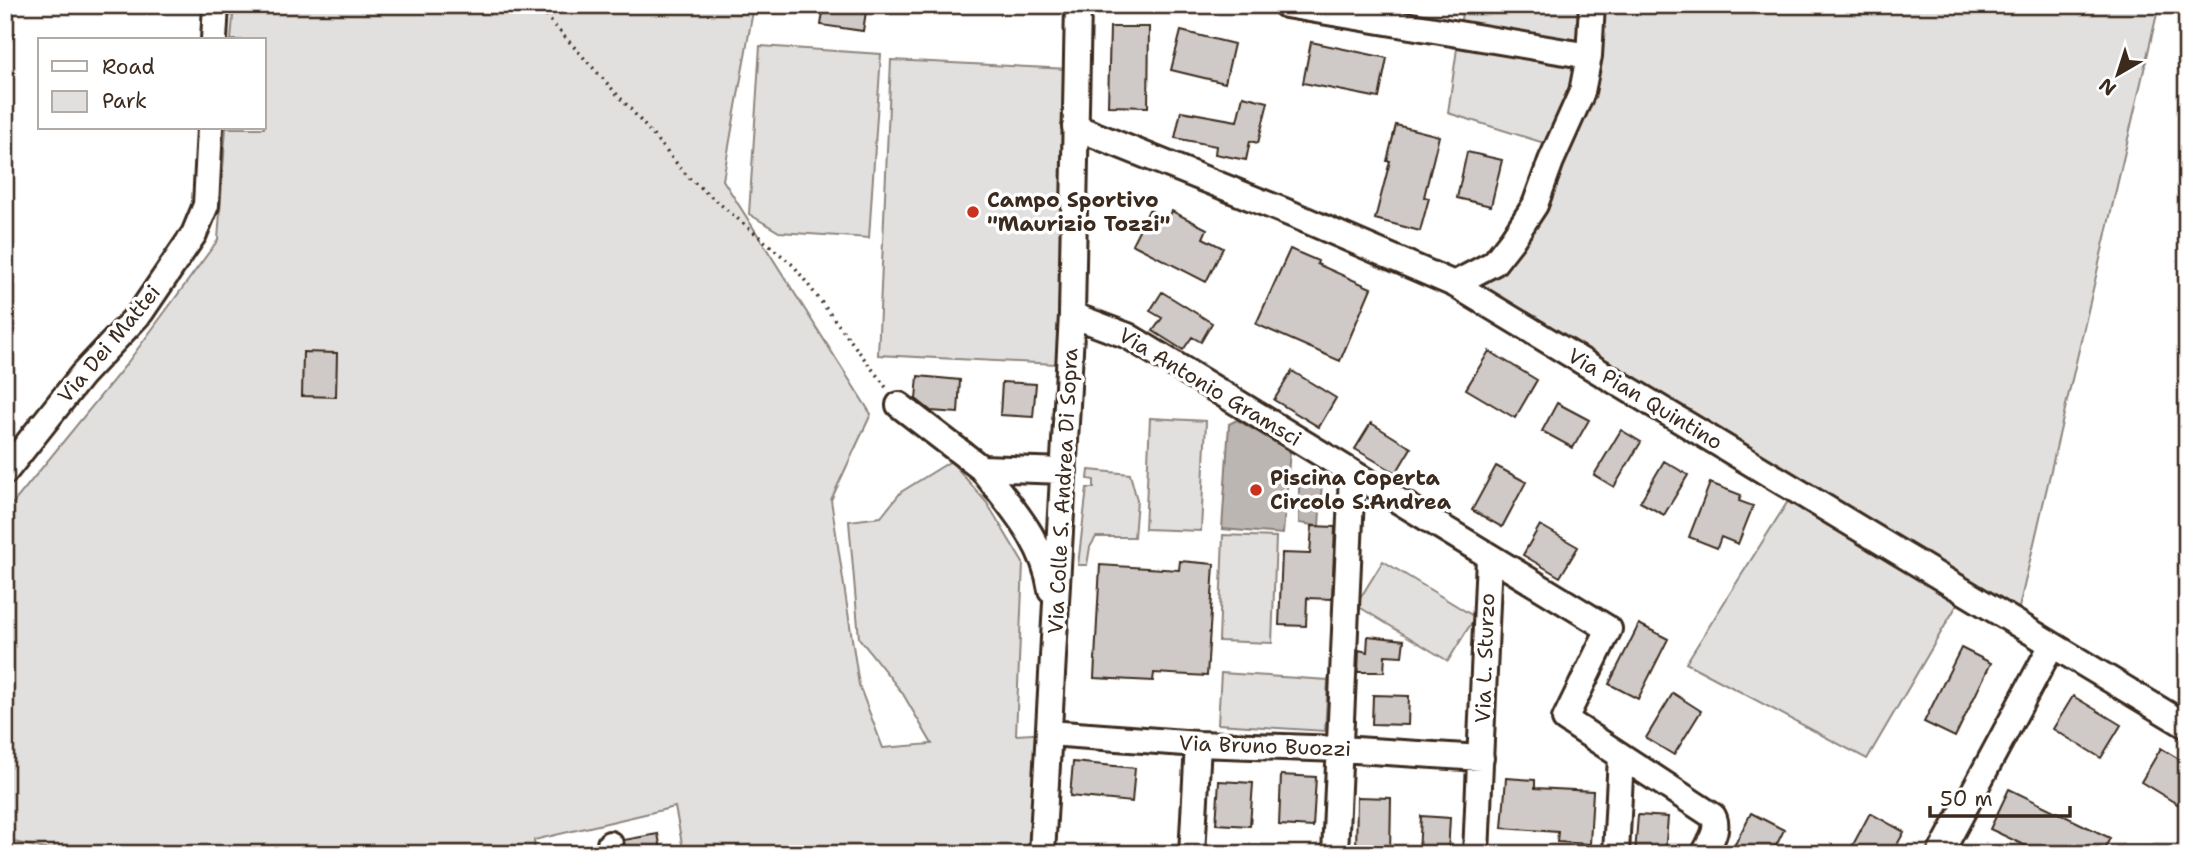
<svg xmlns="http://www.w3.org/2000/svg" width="2192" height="859" font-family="'Shantell Sans',sans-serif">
<rect width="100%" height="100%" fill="#fff"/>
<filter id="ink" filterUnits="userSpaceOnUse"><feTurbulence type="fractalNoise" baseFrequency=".0143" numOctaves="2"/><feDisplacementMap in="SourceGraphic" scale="14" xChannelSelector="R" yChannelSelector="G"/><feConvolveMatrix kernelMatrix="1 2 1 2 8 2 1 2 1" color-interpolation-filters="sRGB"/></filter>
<g filter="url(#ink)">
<path fill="#e2e0de" stroke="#8e857e" stroke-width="2" d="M234,5H754L723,180L871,414L831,500L859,685L883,748L932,744L903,694L859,638L849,521L881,517L901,492L951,461L987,503L1023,563L1016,735L1049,733L1042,854H684L675,807L534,840L535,854H56L55,851L5,840V513L125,366L218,240L226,128H264V40H231Z
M1463,5H2159L2015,625L1964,593L1867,759L1686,663L1795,490L1454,284L1512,240L1548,207L1557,147L1448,113Z
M760,46L881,54L869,238L779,232L749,214Z
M891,60L1069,69L1056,364L878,355Z
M1150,418L1206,421L1201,531L1145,529Z
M1089,470L1130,474L1137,500L1134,537H1096L1090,547L1087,565H1078L1087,488H1094V480L1088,479Z
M1223,535L1276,537L1272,643L1219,641Z
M1383,561L1475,617L1448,661L1356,605Z
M1221,673L1328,680L1325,731L1218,724Z"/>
<path fill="#bcb6b3" stroke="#887e77" stroke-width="2" d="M1237,420L1290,451L1283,534L1222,529L1229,424Z
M1299,481L1322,482L1319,526L1299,523Z"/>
<path fill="#cfcac7" stroke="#3b2a1e" stroke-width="2" d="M824,5H867L863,31L821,25Z
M1110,27H1149L1148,107L1108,106Z
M1181,31L1234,44L1225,83L1171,70Z
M1311,42L1387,58L1379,98L1303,83Z
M1243,96L1268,102L1258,143L1250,141L1246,160L1215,154L1216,146L1175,138L1181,111L1237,121Z
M1396,125L1439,136L1424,197L1429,198L1420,231L1375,219L1390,161H1387Z
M1467,152L1502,160L1491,206L1457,198Z
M1149,210L1168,219L1172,211L1207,229L1203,238L1223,248L1206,282L1132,244Z
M1290,249L1318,261L1317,264L1371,288L1340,361L1256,324Z
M1162,292L1212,323L1201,342L1192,337L1183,350L1153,331L1162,318L1150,311Z
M1489,351L1537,380L1515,418L1466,389Z
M303,352L337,353L336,397L302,396Z
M1292,371L1336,398L1319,427L1274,400Z
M918,376L960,380L958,413L931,411L916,399Z
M1002,382L1036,384L1033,417L1000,415Z
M1557,403L1589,420L1573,448L1542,431Z
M1371,423L1411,448L1396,473L1355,449Z
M1621,430L1641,442L1614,487L1594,475Z
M1664,461L1688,475L1664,515L1640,502Z
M1496,466L1526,482L1502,527L1472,510Z
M1710,483L1741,495L1739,501L1753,506L1738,544L1721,537L1717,548L1689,537Z
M1540,525L1578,547L1560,577L1523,555Z
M1312,526L1335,527L1332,599L1307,598L1306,626L1279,625L1282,553L1310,554Z
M1180,561L1214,564L1207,676L1154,673L1153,681L1094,678L1100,565L1179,570Z
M1639,624L1668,639L1638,699L1609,684Z
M1368,636L1404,640L1402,656L1385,655L1384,672H1358L1359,650L1367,652Z
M1961,648L1991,663L1955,737L1924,722Z
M1673,693L1701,711L1674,755L1646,738Z
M1373,695L1409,696L1408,725L1372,724Z
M2073,696L2121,725L2101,758L2053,729Z
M2161,748L2187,764V810L2141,782Z
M1073,762L1135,768L1132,802L1070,796Z
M1281,775L1316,777L1313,827L1279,825Z
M1506,778L1535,780V788L1593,791L1590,844L1557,842L1558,832L1502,828Z
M1219,781L1253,783L1250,826L1216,824Z
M2009,789L2110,838L2102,854H2043L1990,829Z
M1357,797L1391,798L1390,854H1356Z
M1751,813L1784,830L1772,854H1730Z
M1870,813L1904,832L1892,854H1848Z
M1638,815L1668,817L1665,854H1635Z
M1421,816L1450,818L1448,854H1419Z
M658,834L662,854H626L624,840Z"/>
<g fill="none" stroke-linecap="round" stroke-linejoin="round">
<defs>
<path id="minor" d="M1286,5L1589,56
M214,40L216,5
M1075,127L1294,215L1454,284L2187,726
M1454,284L1494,263L1512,240L1535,205L1551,161L1582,92L1589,56L1592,5
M1072,315L1128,336L1609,629L1565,719L1713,816C1720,829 1710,842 1704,854
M899,405L981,468L1064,471
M981,468C1010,506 1044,541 1051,590
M5,472L82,375L141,312L194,234L206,205L210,128
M1049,733L1198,744L1340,749L1481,758
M610,844L611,854
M1042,854L1072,315L1078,5
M1192,854L1198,744
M1335,854L1352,474
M1476,854L1489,558
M1616,854L1621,756
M1940,854L2052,645"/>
</defs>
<use href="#minor" stroke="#3b2a1e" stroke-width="30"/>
<path stroke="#3b2a1e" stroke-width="3.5" stroke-dasharray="2 5" stroke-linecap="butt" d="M536,5L634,113L689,178L794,266L888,390"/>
<use href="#minor" stroke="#fff" stroke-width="24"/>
</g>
</g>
<g fill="#c8321e" stroke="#fff" stroke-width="2.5">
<circle cx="973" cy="212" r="7"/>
<circle cx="1256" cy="490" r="7"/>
</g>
<g text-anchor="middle" stroke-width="7" stroke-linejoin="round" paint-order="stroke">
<g font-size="21" font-weight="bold" fill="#3b2a1e" stroke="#fff" text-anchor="start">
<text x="987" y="207">Campo Sportivo<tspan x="987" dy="24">"Maurizio Tozzi"</tspan></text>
<text x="1270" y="485">Piscina Coperta<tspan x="1270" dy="24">Circolo S.Andrea</tspan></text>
</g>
<g font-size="21" fill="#3b2a1e" stroke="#fff">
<text transform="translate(109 344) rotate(-50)" y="7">Via Dei Mattei</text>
<text transform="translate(1210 387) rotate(31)" y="7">Via Antonio Gramsci</text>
<text transform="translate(1645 399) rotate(31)" y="7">Via Pian Quintino</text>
<text transform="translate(1063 491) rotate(-87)" y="7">Via Colle S. Andrea Di Sopra</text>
<text transform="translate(1485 658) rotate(-88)" y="7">Via L. Sturzo</text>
<text transform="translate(1265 746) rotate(2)" y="7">Via Bruno Buozzi</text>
</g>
</g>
<rect width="2192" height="859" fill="none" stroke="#fff" stroke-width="28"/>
<rect x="14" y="14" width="2164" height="831" fill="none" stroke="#3b2a1e" stroke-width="2.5" filter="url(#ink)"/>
<rect x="38" y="38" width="228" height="91" fill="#ffffff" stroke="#b1aaa5" stroke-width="2"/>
<rect x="52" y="61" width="35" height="10" fill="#ffffff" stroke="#b1aaa5" stroke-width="2"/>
<text x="102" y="74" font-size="21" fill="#3b2a1e">Road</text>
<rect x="52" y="91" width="35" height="21" fill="#e2e0de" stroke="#b1aaa5" stroke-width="2"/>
<text x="102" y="108" font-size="21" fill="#3b2a1e">Park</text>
<g transform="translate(2118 74) rotate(219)" stroke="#ffffff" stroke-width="5" paint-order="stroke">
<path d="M0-5L12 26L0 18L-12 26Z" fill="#3b2a1e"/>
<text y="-10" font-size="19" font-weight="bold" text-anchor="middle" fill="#3b2a1e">N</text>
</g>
<path d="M1930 806v10h140v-10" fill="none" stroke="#3b2a1e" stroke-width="3.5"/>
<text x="1940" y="806" font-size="21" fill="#3b2a1e" stroke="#ffffff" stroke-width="5" paint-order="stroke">50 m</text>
</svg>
